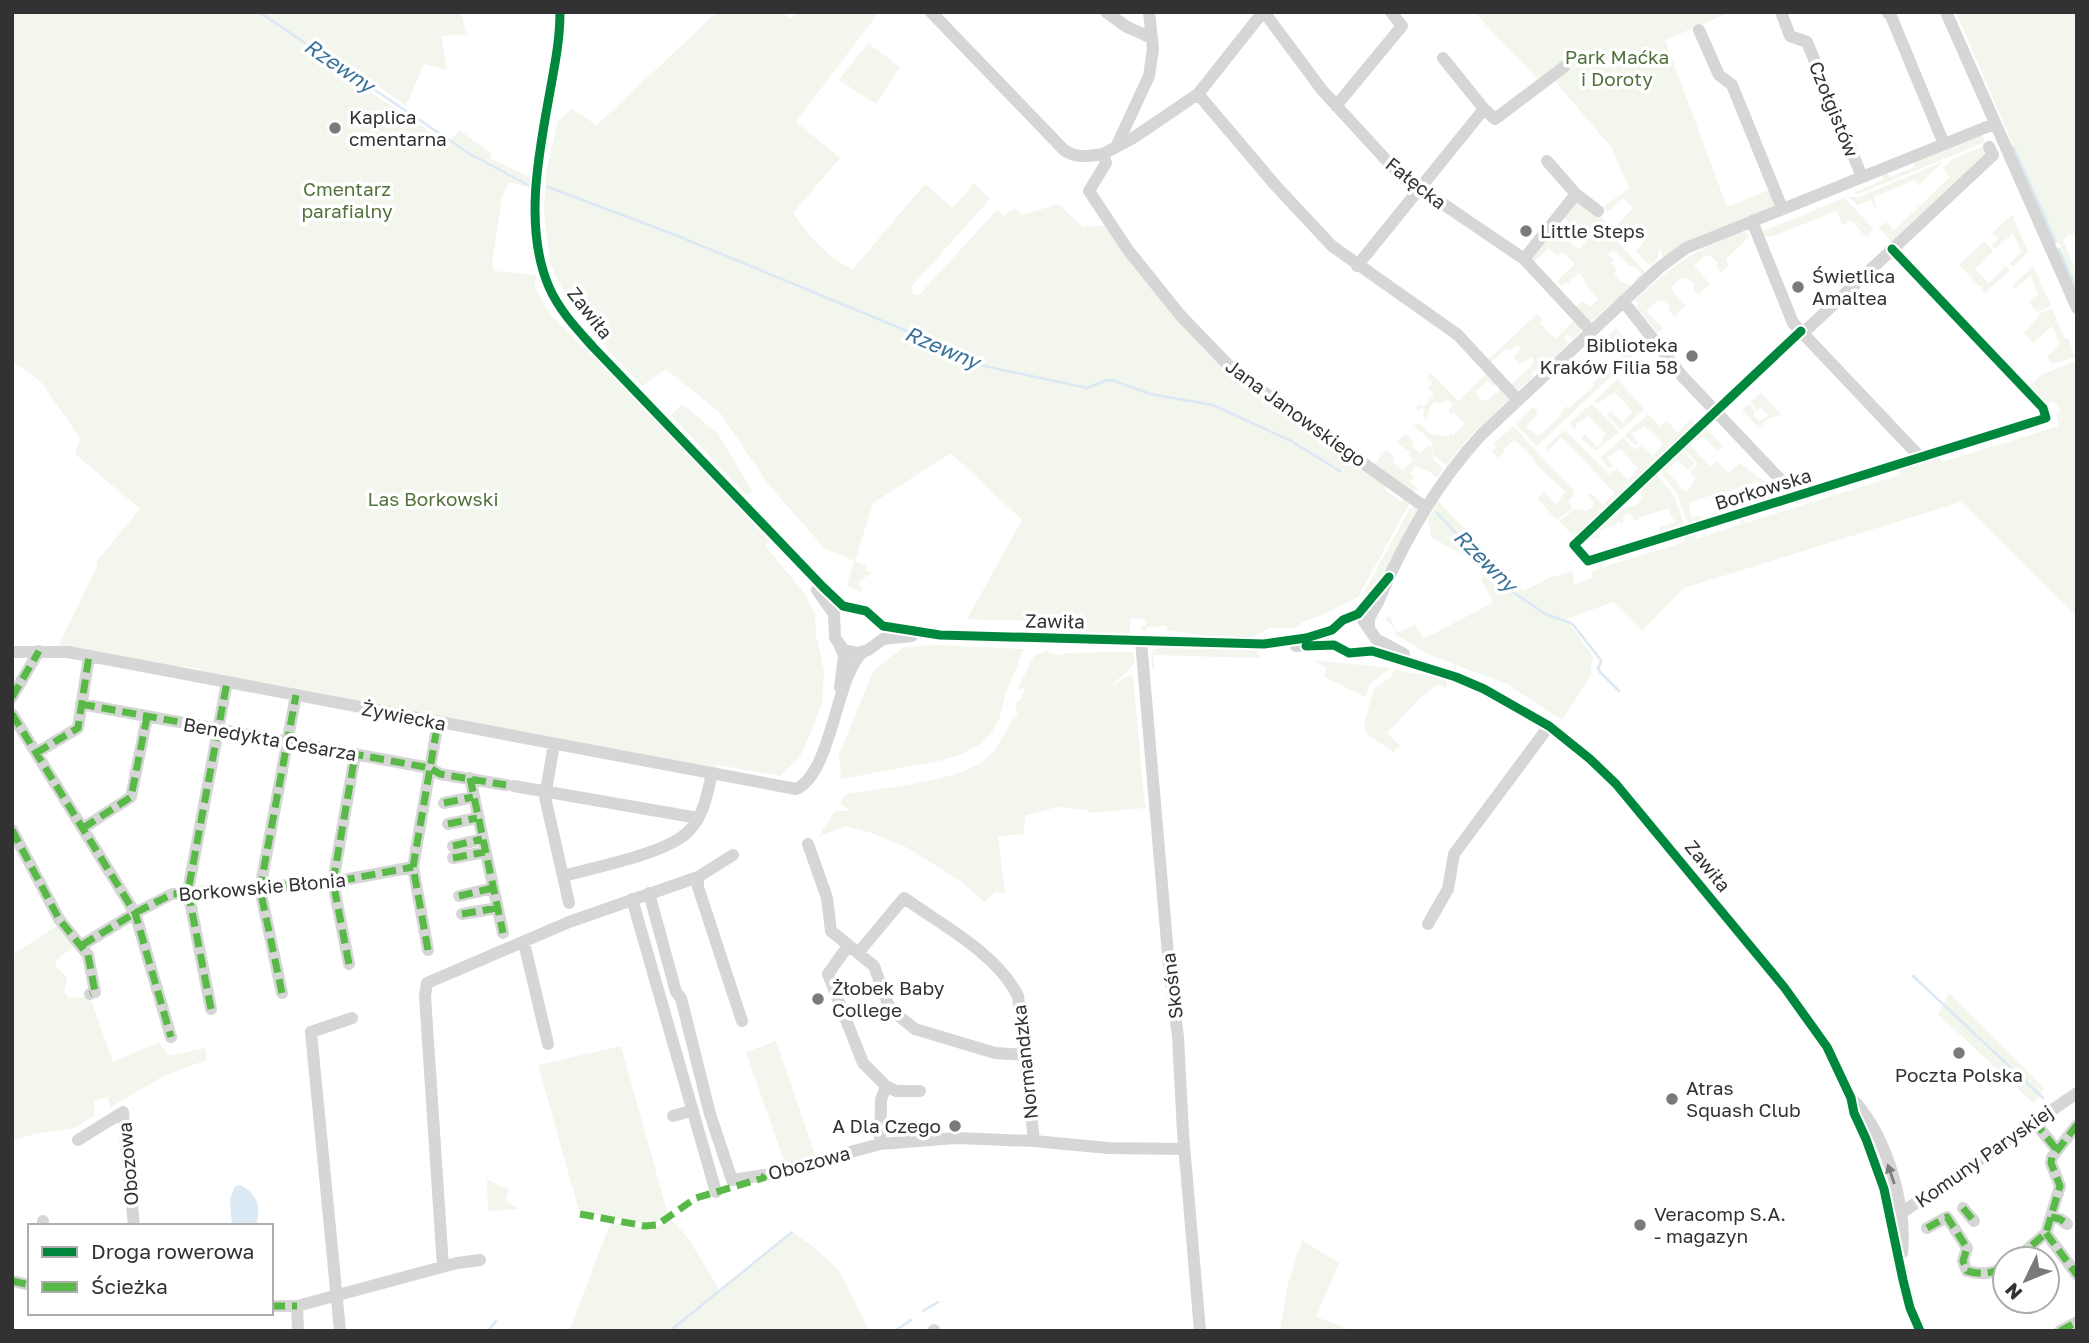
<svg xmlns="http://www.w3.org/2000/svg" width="2089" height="1343" font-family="'Golos Text',sans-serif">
<rect width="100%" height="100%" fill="#fff"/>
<path fill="#f2f6ed" d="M12,12H461L466,34L441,36L447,70L424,64L406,106L369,79L361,86L448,143L459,130L491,153L490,158L531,178V188L509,182L502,197L492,262L494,271L536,275L535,288L551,316L607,369L771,539L765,546L802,590L815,613L816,635L824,670L822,702L810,735L799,758L780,776L718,765L717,769L199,673V669L184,666L183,670L58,646L98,565L96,562L140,509L75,454L80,438L41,382L12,361Z
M717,12H780L791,18L797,12H879L796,122L840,158L793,213C810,237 826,257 853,269L925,184L953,208L974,183L990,199L911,287L914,295H919L997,210L1004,216L1015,208L1022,215L1058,204L1083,227L1108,225L1181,321L1385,484V490L1402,502L1406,496L1411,501L1358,597L1320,616L1302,622L1300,626L1293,628H1269L1253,637L1209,636L1167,630V626L1147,627L1146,630L1142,631L1141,626H1145L1146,619L1130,618V633L1063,632L1064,623C1031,619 999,621 967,619L1022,520L951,453L873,503L855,561L867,566L865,570L872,573L861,580L859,584L863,588L861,592L847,586L854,561L824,548L769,485L720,413L666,369L642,386L609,351L569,303L550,263L544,211L546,172L558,121L571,109L597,125Z
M1474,12H1732L1665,40L1727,207L1769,190L1776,207L1662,260V251L1659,249L1657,260L1649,265L1636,251L1649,235L1637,223L1629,230L1627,228L1623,236L1615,227L1633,208L1623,198L1609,211L1601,209L1629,188L1611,147L1553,79L1544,86Z
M1956,12H2077V237L2069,234L2063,241L2077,273V295L2057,250L2061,247L2059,242H2054L2009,144L2012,143Z
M868,43L900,67L876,104L839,80Z
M1982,135L1985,142L1856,195L1855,192L1884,180L1881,174L1887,172L1890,177L1915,167L1913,161Z
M1984,146L1985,156L1893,243L1879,228L1886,222L1894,230L1950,177L1942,168L1954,158Z
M1944,161L1918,186L1915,180L1873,197L1877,208L1875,209L1871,200L1857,205L1849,197H1859Z
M1844,198L1874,229L1866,237L1850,220L1843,226L1837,211L1771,237L1765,236L1763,231Z
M1577,200C1592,209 1606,220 1618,232L1613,237L1617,241L1622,237L1617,241L1646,273L1636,283L1634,281L1641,274L1636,268L1630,266L1613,250L1608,254L1613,260L1611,263L1617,270L1614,274L1621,281L1631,286L1592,321H1589L1574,308L1583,301L1590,307L1598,299L1586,286L1587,284L1580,273L1570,280L1568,284L1565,283L1562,286L1557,281L1575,264L1562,252L1557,256L1549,248L1533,263L1531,261V253L1555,227L1564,236L1559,229L1579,250L1590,237L1574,220L1569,224L1564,217Z
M2012,215L2028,252L2013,267L2010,263L2021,252L2013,233L1995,249L1992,245L1998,239L1992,233Z
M1745,231L1750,236L1726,259L1728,266L1721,273L1716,266L1718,263L1711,256L1708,257L1706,255L1694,266L1710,284L1698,295L1693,288L1695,285L1687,278L1685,279L1682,277L1670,288L1686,306L1674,317L1669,310L1671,308L1663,300L1661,302L1658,300L1646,311L1663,328L1657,333L1636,306L1639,304L1635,300C1673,265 1696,248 1745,231Z
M1984,241L1993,251L1975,269L1989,283L2006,266L2010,270L1985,293L1982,289L1983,287L1979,286L1959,265Z
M2033,266L2051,306L2037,312L2029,303L2038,295L2031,275L2015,289L2012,286Z
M2052,308L2057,319L2054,321H2057L2065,339L2068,338L2075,357L2053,364L2047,357L2060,345L2052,326L2033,343L2024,333L2041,313Z
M1537,314L1543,320L1540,323L1555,339L1575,320L1581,327V331L1573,339L1568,334L1564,337L1569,343L1541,370L1538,368L1531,374L1533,377L1517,391L1511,385L1532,365L1531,363L1534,360L1532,357L1520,364L1513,357L1521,349L1517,345L1509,351L1506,349L1490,363L1486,358H1490Z
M1616,328L1632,345L1628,347H1632L1637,352L1537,446L1515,424L1533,407L1538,413L1526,427L1538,436L1561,416L1560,413L1567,406L1569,408L1595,385L1593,382L1601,375L1603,377L1623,355L1619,350L1621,348L1607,336Z
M2077,361V616L1961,502L1684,588L1642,631L1613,602L1566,619L1593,656L1590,677L1562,720L1507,684L1429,655L1395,634L1396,630L1385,619L1389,616L1398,633L1415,624L1423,639L1493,603L1481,579L1484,577L1482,572H1478L1493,558L1524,591L1549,578L1572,571L1574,576L1573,585L1593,577L1592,572L1600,568L1598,562L1601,561L1603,567L1685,542L1683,536L1694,532L1697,539L1741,524L1740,518L1743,517L1745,523L1900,475L1898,469L1939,456L1942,462L2059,426L2056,414L2061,410L2053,401L2046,404L2030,386L2041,375Z
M1489,372L1497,382L1493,386L1488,381L1475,391L1482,401L1485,399L1487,401L1502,387L1510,399L1474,432L1446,465L1434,455L1432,458L1443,469L1437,478L1426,469L1424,471L1422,468L1416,466L1410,473L1414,477L1410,482L1418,489L1413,492L1373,464L1375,462L1380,464L1377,460L1387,450L1395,459L1393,462L1405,472L1404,469L1411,462L1414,463L1409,455L1411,453L1396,442L1406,434L1414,442L1411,445L1420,453L1430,445L1434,454L1432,442L1414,425L1415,423L1420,424L1430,434L1447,436L1453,450L1448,436L1451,433L1453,435L1465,424L1454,413L1451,414L1448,411L1453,405L1448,400L1439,404L1435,401L1430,407L1427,420L1423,415L1425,410L1422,408L1418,411L1416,408L1419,405L1424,406L1434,395L1428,387L1432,383L1427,378L1431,373L1458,401Z
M1617,379L1645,409L1621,430L1607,415L1611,411L1623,423L1632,411L1615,392L1597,404L1594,401Z
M1761,393L1782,415L1769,418L1759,428L1742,410L1749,404L1756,412L1753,415L1759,421L1768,416L1761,407L1757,411L1750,402Z
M1592,403L1619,432L1597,450L1591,448L1581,438L1585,434L1597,447L1603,441L1601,439L1606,434L1589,416L1576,424L1577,426L1574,429L1571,426V422Z
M682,404L717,433L752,490L747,496L671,415Z
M1648,414L1660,426L1667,421L1678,433L1691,418L1697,425L1576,539L1559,521L1575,509L1585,511L1593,507V502L1587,495L1590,493L1603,504L1615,493L1561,437L1547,453L1546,446L1565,430L1609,474L1614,470L1616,471V468L1628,480L1638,468L1620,449L1607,458L1612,464L1610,469L1600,458L1623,437L1635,450L1639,447L1641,448V444L1653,456L1663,444L1645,426L1632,434L1638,443L1635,446L1625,435Z
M1513,426L1574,491V495L1568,501L1573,508L1557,520L1537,499L1544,492L1556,505L1565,492L1535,463L1534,459L1515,440L1503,449L1505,451L1498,458L1489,449L1493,450L1497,447L1494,444Z
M1705,427L1723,446L1717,451L1703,436L1698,441L1696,440L1690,445L1711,467L1717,461L1728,473L1740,463L1764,481L1773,497L1763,500L1762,497L1758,499L1765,495L1758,481L1719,495L1717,493L1689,503L1691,517L1698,516L1703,518L1688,523L1676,492L1659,470L1681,449L1695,464L1688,470L1678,461L1665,470L1686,492L1692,486L1691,484L1696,480L1690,472L1698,464L1683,448Z
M1656,473L1675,497L1684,524L1660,532L1659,528L1675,522L1668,509L1639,517V520L1635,521L1630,513L1623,516L1624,523L1621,524L1618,520L1616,525L1599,531L1601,538L1587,539L1615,512L1640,503L1642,499L1641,489Z
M1438,501L1488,553L1475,566L1472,560L1431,537L1428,520Z
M1415,506L1418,512L1380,583L1367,598L1363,594L1409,510Z
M937,645L1024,649L1006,693L999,720L993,730L980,744L962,754L943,760L841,779L839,754L874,670L904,647Z
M1157,648L1258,650L1260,658L1153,655L1155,669L1152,668L1151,652Z
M1048,651L1051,654L1064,655V653L1132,652L1134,654L1135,662L1124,675L1110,685C1119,685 1124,674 1133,675L1145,808L1089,813L1088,810L1057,807L1025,816L1024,834L998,836L1005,893L996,892L984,902L963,883L908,848L869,832L846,826L818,837L835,811H850L840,803L846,794C882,788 962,782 988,757C997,748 1007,731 1013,717L1018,716L1015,705L1022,697L1025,686L1020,690L1018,688L1034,656Z
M1313,660L1390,668L1370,684L1365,697L1325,677L1326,668Z
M1395,669C1414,675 1428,673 1447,679L1446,688L1437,685L1421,697L1387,733L1400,746L1393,752L1367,734L1364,724L1374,689L1391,677Z
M58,925L75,946L56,960V967L67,977L64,992L69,998L90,997L113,1062L159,1042L169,1056L205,1048L207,1060L165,1075L111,1107L107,1097L94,1101V1116L74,1128L35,1134L12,1141V955Z
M1949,993L2044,1088L2034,1104L1938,1014Z
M776,1041L816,1157L785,1164L746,1052Z
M621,1046L668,1215L656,1223L646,1224L579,1211L538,1065Z
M487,1179L509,1190L505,1201L518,1209L488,1211Z
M671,1219L688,1238L720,1291L793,1233L814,1247L839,1271L869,1331H569L611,1222L652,1229Z
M1302,1240L1339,1263L1316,1317L1347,1328L1346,1331L1280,1329L1288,1284Z"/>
<path fill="#dbe9f4" d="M240,1185C256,1193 262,1205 256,1224L233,1226L232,1224L230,1199L235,1186Z"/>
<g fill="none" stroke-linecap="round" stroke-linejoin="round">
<path stroke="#dbe9f4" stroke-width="2.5" d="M259,12L470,154L528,185
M2014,148L2056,242
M548,187L678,236L902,329L942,348L951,349L984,366L1087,388L1104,381L1112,380L1150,394L1213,405L1291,441L1340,471
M2059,249L2077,291
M1437,513L1510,590L1545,614L1571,623L1575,627L1600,659L1601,662L1598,669L1600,672L1619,691
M1913,976L2043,1098
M923,1311L938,1302
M488,1331L496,1321
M670,1331L792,1232
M895,1331L911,1320"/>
<path stroke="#d6d6d6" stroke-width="12" d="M560,12C560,41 554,69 549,97C538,157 524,229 549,287C559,310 576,328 593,347L823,587L843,606L866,611L883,626L940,635L1264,644L1306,638L1332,630L1343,620L1358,614L1389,577
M931,12L1064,150C1077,159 1088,156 1103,154L1106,163L1089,191L1128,250L1181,316L1234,371L1426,508
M1106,12L1127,27L1152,38
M1264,12L1322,90L1399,174L1524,259L1591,331
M1781,12L1790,36L1807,42L1862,177
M1887,12L1891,16L1944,144
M1946,12L2077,308
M1699,30L1719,75L1732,85L1782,208
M1198,94L1276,186L1332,246L1458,335L1518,400
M1336,106L1402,26L1391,12
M1484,109L1495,119L1564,67
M1117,145L1149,76L1153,49L1149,12
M1103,154L1133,138L1198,94L1263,12
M1547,161L1576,194L1598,211
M1752,221L1793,323L1920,457
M1524,259L1576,194
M1357,266L1484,109L1443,58
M1623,301L1683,377L1797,497
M1801,331L1574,545L1588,561L2046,418L2043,408L1892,249
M1803,333L1993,155L1989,147
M817,590L834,614L835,638L844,650L858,653L868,650L883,639L912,636
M1363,620L1376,639L1404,654
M1369,626V619C1372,611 1378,604 1381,595C1406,537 1438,482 1481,435L1659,268L1686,248L1994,124
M1141,641L1169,966L1178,1037L1183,1133L1200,1331
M840,646L844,656L840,687
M1296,646L1324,644L1334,645L1349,653L1372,651L1456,677L1484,689L1549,726L1590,759L1616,784L1784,987L1827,1047L1851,1098L1854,1113L1866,1139L1884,1189L1903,1280L1910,1308L1920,1331
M12,652H68L796,789C832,774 836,674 863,652
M12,697L39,651
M81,704L430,768L440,774L506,785
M12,714L135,913L171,1037
M554,744L545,797L569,903
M36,753L78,728L89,656
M470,778L503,933
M514,786L698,818
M444,803L473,797
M448,824L477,818
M83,828L131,797L147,717
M12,830L59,919L88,955L95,992L90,994
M808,844L827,898L831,931L874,966L890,1009L915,1029L995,1053L1025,1055
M453,846L482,839
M453,858L485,852
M564,876C595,867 658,855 683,836C703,822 707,795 712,773
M698,877V887L742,1021
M649,893L676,992L681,998L710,1114L732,1180L765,1175L880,1144L956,1138L1034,1141L1108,1148L1184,1149
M459,896L493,888
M632,899L716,1192
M462,914L497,908
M1428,924L1448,889L1454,854L1549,726
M524,943L548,1044
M82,945L135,913L172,894L333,882L413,867
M848,946L828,974L863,1063L886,1086L881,1100L880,1144
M428,950L413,867L438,722
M858,953L904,898C942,925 997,954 1018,996L1034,1141
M349,964L333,882L355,755
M282,993L260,889L296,695
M211,1009L188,891L227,682
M886,1086L896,1091H920
M1856,1103C1887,1139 1907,1206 1902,1253
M673,1116L693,1110
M2034,1121L2056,1149
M78,1140L123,1112L134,1226
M1963,1208L1974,1221
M2051,1217L2060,1219L2067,1224
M1891,1220L2077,1093
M43,1226V1221
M1927,1228L1947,1217L1967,1248L1963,1261L1967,1271C1982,1275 1992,1274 2005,1266
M2046,1233L2077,1275
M2016,1259L2046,1233L2060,1186L2051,1163L2052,1157L2077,1125
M443,1267L425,996L427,983L569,922L698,877L733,855
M12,1281L30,1285
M271,1306H297L457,1263L480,1260
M297,1306L298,1331
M934,1330V1331
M340,1331L311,1032L352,1018
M2060,1331L2077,1322"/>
<path stroke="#58b947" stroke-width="7" stroke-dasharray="14 7" stroke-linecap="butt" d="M12,697L39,651
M81,704L430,768L440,774L506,785
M12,714L135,913L171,1037
M36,753L78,728L89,656
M470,778L503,933
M444,803L473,797
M448,824L477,818
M83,828L131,797L147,717
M12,830L59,919L88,955L95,992L90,994
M453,846L482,839
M453,858L485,852
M459,896L493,888
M462,914L497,908
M82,945L135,913L172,894L333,882L413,867
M428,950L413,867L438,722
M349,964L333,882L355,755
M282,993L260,889L296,695
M211,1009L188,891L227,682
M2034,1121L2056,1149
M1963,1208L1974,1221
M580,1214L645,1226L657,1225L696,1198L763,1178L765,1175
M2051,1217L2060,1219L2067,1224
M1927,1228L1947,1217L1967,1248L1963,1261L1967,1271C1982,1275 1992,1274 2005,1266
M2046,1233L2077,1275
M2016,1259L2046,1233L2060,1186L2051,1163L2052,1157L2077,1125
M12,1281L30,1285
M271,1306H297
M2060,1331L2077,1322"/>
<defs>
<path id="cycleway" d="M560,12C560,41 554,69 549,97C538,157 524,229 549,287C559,310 576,328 593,347L823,587L843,606L866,611L883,626L940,635L1264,644L1306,638L1332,630L1343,620L1358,614L1389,577
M1801,331L1574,545L1588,561L2046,418L2043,408L1892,249
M1306,646L1334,645L1349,653L1372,651L1456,677L1484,689L1549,726L1590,759L1616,784L1784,987L1827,1047L1851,1098L1854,1113L1866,1139L1884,1189L1903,1280L1910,1308L1920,1331"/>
</defs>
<use href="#cycleway" stroke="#fff" stroke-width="13"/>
<use href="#cycleway" stroke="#00873e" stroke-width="9"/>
</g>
<defs><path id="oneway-solid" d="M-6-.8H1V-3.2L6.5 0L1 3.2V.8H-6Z" transform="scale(1.75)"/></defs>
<use fill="#7c7c7c" href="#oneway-solid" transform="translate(1891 1174) rotate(-109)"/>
<g fill="#7a7a7a" stroke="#fff" stroke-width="2.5">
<circle cx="335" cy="128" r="7"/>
<circle cx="1526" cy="231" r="7"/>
<circle cx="1798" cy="287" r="7"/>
<circle cx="1692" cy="356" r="7"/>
<circle cx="818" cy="999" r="7"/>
<circle cx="1959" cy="1053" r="7"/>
<circle cx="1672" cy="1099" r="7"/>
<circle cx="955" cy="1126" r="7"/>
<circle cx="1640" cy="1225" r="7"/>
</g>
<g text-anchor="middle" stroke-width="7" stroke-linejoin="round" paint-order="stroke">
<g font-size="19" fill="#53723b" stroke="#fff">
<text x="1617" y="64">Park Maćka<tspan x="1617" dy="22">i Doroty</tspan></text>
<text x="347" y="196">Cmentarz<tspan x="347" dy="22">parafialny</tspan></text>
<text x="433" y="506">Las Borkowski</text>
</g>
<g font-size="19" fill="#323232" stroke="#fff">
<text transform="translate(1834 109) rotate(68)" y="7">Czołgistów</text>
<text transform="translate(1416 183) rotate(38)" y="7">Fałęcka</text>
<text transform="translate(590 313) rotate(52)" y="7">Zawiła</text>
<text transform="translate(1296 413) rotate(36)" y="7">Jana Janowskiego</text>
<text transform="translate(1763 489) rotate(-17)" y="7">Borkowska</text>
<text transform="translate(1055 621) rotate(1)" y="7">Zawiła</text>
<text transform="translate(404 716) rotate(11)" y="7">Żywiecka</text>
<text transform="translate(270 739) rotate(10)" y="7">Benedykta Cesarza</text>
<text transform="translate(1708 866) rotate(51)" y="7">Zawiła</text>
<text transform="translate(262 887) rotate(-5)" y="7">Borkowskie Błonia</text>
<text transform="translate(1172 986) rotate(-97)" y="7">Skośna</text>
<text transform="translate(1025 1062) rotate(-96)" y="7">Normandzka</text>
<text transform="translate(1984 1156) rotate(-35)" y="7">Komuny Paryskiej</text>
<text transform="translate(809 1163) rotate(-15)" y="7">Obozowa</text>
<text transform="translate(128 1164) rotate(-95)" y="7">Obozowa</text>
</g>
<g font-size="19" fill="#323232" stroke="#fff" text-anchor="start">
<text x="349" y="124">Kaplica<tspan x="349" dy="22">cmentarna</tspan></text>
<text x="1540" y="238">Little Steps</text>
<text x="1812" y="283">Świetlica<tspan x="1812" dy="22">Amaltea</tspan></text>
<text x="1678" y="352" text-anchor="end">Biblioteka<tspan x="1678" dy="22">Kraków Filia 58</tspan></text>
<text x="832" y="995">Żłobek Baby<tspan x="832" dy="22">College</tspan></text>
<text x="1959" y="1082" text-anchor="middle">Poczta Polska</text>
<text x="1686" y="1095">Atras<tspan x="1686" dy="22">Squash Club</tspan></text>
<text x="941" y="1133" text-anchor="end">A Dla Czego</text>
<text x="1654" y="1221">Veracomp S.A.<tspan x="1654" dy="22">- magazyn</tspan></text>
</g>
<g font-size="21" font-style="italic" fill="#38729b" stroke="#fff">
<text transform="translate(339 66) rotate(34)" y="7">Rzewny</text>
<text transform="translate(942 348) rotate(23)" y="7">Rzewny</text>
<text transform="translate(1485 561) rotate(45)" y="7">Rzewny</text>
</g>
</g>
<rect width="2089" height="1343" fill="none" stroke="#323232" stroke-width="28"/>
<rect x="28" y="1224" width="245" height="91" fill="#ffffff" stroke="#adadad" stroke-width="2"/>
<rect x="42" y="1247" width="35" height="10" fill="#00873e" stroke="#adadad" stroke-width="2"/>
<text x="91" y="1259" font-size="21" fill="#323232">Droga rowerowa</text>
<rect x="42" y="1282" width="35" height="10" fill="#58b947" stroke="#adadad" stroke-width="2"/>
<text x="91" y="1294" font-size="21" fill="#323232">Ścieżka</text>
<g transform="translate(2026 1280) rotate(227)"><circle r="33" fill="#ffffff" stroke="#adadad" stroke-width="2"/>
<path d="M0-5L12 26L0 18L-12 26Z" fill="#7a7a7a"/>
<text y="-10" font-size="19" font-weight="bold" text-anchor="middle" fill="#323232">N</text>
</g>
</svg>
